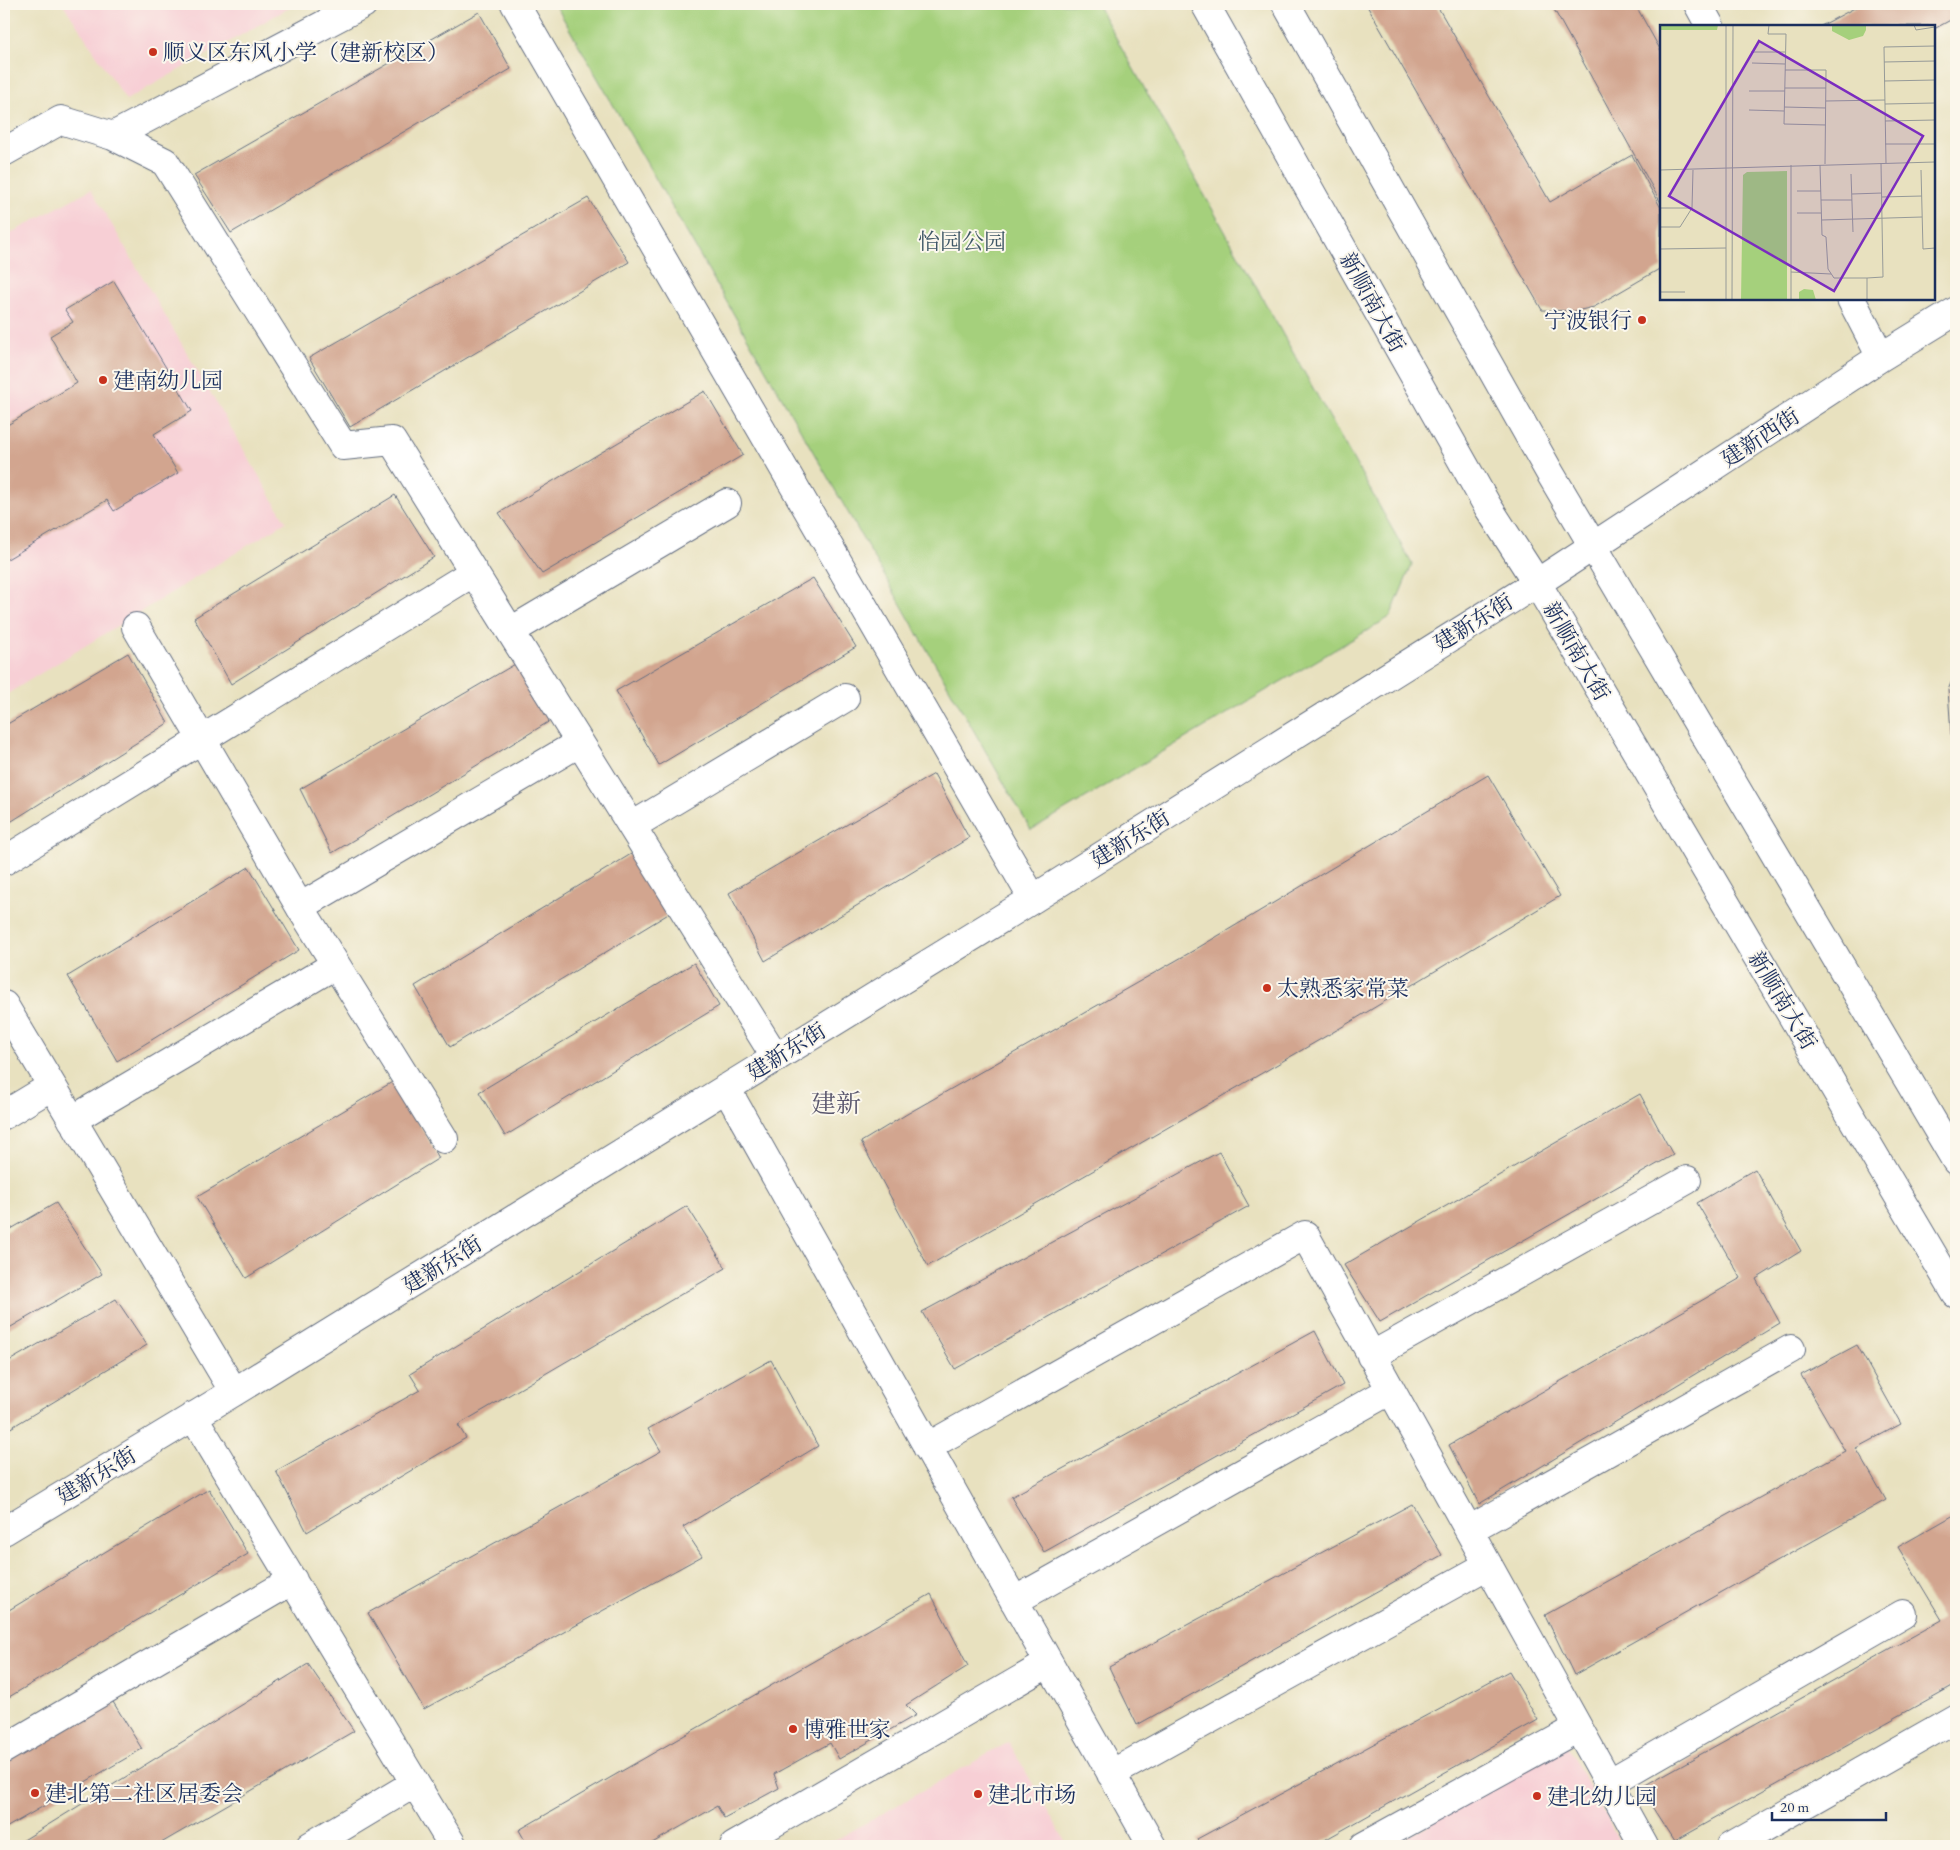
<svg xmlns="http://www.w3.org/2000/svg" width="1960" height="1850" font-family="'EB Garamond','Noto Serif SC',serif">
<rect width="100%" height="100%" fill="#fbf7ec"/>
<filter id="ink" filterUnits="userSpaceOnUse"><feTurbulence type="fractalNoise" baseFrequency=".02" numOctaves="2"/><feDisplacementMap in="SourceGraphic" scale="10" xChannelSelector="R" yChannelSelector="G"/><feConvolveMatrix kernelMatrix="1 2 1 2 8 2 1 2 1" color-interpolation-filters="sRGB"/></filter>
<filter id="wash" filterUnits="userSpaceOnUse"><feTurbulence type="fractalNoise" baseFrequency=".0096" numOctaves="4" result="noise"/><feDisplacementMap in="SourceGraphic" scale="20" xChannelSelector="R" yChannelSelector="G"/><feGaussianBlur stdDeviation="1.12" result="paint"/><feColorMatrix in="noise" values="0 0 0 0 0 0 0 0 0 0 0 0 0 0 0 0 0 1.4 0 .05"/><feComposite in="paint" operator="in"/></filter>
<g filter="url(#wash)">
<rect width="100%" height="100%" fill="#e8e1bf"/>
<path fill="#f7cfd5" d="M63,4H296L126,100Z
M91,189L286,522L4,696V237Z
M1009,1742L1068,1846H825Z
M1567,1746L1622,1846H1391Z"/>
<path fill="#a5d07c" stroke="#60806d" d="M555,4H1097L1412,564L1390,617L1031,830Z"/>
<g id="blocks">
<path fill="#d2a58f" d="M1366,4H1436L1550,202L1632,155L1661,208V268L1594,307L1576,311L1542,310Z
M1551,4H1635L1661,51V203Z
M1862,4H1956V17L1934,29V26H1821Z
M479,12L511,69L231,233L194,175Z
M588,198L629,262L350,427L309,358Z
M114,281L192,411L154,434L178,473L114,511L107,500L4,561V427L77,383L50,336L73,322L65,310Z
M705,391L743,455L542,574L499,513Z
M395,495L434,557L231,684L194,618Z
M813,578L856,647L659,765L616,691Z
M128,653L168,723L4,826V726Z
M517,663L550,721L332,853L300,789Z
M1956,671V744L1951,734L1948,690Z
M934,774L969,838L765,961L729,893Z
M1488,775L1560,896L1347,1024L928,1266L861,1142L907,1114L1191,952Z
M636,851L670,913L450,1047L415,986Z
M249,867L299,950L117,1061L68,976Z
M694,963L719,1006L505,1136L479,1092Z
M394,1081L439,1158L246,1278L197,1197Z
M1640,1094L1673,1155L1380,1322L1344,1265Z
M1219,1152L1249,1206L955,1369L922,1312Z
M1755,1169L1801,1251L1756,1279L1780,1323L1479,1504L1449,1445L1741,1278L1697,1203Z
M56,1203L102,1274L4,1331V1233Z
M687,1206L726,1268L458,1425L466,1438L307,1532L276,1471L420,1390L410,1374Z
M116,1299L147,1345L4,1432V1364Z
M1315,1331L1343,1385L1044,1552L1011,1497Z
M1857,1345L1901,1424L1856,1448L1886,1500L1574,1675L1545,1615L1845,1451L1801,1375Z
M771,1360L818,1446L683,1527L702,1556L424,1709L368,1613L661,1451L648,1429Z
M209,1489L248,1554L4,1700V1613Z
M1412,1504L1442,1555L1137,1725L1109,1667Z
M1954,1515L1956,1520V1684L1674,1841L1640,1788L1942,1620L1898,1547Z
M931,1594L968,1666L906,1705L916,1715L839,1759L830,1743L774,1774L779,1788L724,1818L717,1806L647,1846H528L519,1830Z
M308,1664L354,1731L156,1846H14Z
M1509,1671L1538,1720L1314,1846H1201L1197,1839Z
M110,1697L142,1749L4,1829V1757Z"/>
</g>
</g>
<g filter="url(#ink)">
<use href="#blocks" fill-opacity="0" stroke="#636d80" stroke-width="1"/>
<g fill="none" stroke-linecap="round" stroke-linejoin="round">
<defs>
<path id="minor" d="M515,4L1033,899
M1698,4L1710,26
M113,136L363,4
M4,152L61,120L113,136L165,162L343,446L392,441L776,1058
M1851,299L1881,357
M136,627L300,907L444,1139
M511,631L727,503
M632,826L845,698
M4,861L474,572
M300,907L579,743
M4,1005L234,1392
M726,1088L1152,1846
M4,1115L52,1086
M72,1120L335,965
M1371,1356L1687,1180
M193,1416L453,1846
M927,1447L1305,1235L1644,1846
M1469,1530L1791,1349
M4,1531L234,1392L1033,899L1537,583L1881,357L1956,311
M1014,1601L1391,1390
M4,1749L293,1580
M1111,1774L1488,1565
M1609,1783L1903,1614
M310,1846L415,1783
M734,1846L1049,1663
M1364,1846L1578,1728
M1731,1846L1956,1718"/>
<path id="major" d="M1205,4L1488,507L1537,583L1956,1294
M1286,4L1550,473L1956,1161"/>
</defs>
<use href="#minor" stroke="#636d80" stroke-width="30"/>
<use href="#major" stroke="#636d80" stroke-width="30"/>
<use href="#minor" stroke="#fff" stroke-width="28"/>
<use href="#major" stroke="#fff" stroke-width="28"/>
</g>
</g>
<g fill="#c8321e" stroke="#fbf7ec" stroke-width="2">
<circle cx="153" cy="52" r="5"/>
<circle cx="1642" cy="320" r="5"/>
<circle cx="103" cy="380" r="5"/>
<circle cx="1267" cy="988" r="5"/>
<circle cx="793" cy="1729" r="5"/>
<circle cx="35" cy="1793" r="5"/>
<circle cx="978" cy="1794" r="5"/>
<circle cx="1537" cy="1796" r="5"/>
</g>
<g text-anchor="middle" stroke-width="4" stroke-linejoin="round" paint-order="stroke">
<g font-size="22" fill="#1b2f5e" stroke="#fbf7ec" text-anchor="start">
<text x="163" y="60">顺义区东风小学（建新校区）</text>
<text x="1632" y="328" text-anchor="end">宁波银行</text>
<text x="113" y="388">建南幼儿园</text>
<text x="1277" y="996">太熟悉家常菜</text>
<text x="803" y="1737">博雅世家</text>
<text x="45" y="1801">建北第二社区居委会</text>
<text x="988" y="1802">建北市场</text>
<text x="1547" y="1804">建北幼儿园</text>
</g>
<g font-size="22" fill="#3e5766" stroke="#fbf7ec">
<text x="962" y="249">怡园公园</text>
</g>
<g font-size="22" fill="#1b2f5e" stroke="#fbf7ec">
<text transform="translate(1373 302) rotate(61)" y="8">新顺南大街</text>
<text transform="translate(1760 437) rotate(-33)" y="8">建新西街</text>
<text transform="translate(1473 622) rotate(-32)" y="8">建新东街</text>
<text transform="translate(1577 651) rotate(60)" y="8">新顺南大街</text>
<text transform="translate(1130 838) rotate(-32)" y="8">建新东街</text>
<text transform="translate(1783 1000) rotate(59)" y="8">新顺南大街</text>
<text transform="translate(786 1051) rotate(-32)" y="8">建新东街</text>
<text transform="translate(442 1264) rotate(-32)" y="8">建新东街</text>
<text transform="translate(96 1475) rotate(-31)" y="8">建新东街</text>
</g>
<g font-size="25" fill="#5b586f" stroke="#fbf7ec">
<text x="836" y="1112">建新</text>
</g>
</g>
<g transform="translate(1660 25)">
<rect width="275" height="275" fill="#e8e1bf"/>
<path d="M0,0H58L57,5H0ZM172,0H206V5L203,11L189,15L172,6ZM127,146V275H81L83,150L87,147ZM144,264L153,265L156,275H139V267Z" fill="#a5d07c"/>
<path fill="none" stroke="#969a98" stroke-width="1" d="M109,0L108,9H126L124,99L166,100M254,0L256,5L275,2M91,27H125M224,37L275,36M92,38L125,39M125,45H166L165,139M224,56L275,55M125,63H166M89,66H125M166,76L225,75M225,79L275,78M124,82L166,83M89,85L124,86M225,96L275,95M225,119H275M226,138L224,22L275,21M131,140V275M160,140L162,210L166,212L168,244L174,253H207L223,252L221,138M0,145L275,137M261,145L263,224L275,223M191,149L193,207M137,166H161M192,169L222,168M222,172L262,171M161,175H192M0,183H32L33,145M137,188H161M162,195L262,192M0,202H20L32,183M0,224L66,223M131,247L171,249M207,253V275M0,267H25M66,275V0M72,275L73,0"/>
<path fill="#7b2cbf" fill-opacity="0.15" stroke="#7b2cbf" stroke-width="2.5" d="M99,16L263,111L174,266L9,171Z"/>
<rect width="275" height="275" fill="none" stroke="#1b2f5e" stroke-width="2.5"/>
</g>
<rect width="1960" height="1850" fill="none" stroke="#fbf7ec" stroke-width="20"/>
<path d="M1772 1812v8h114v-8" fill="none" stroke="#1b2f5e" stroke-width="2.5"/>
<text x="1780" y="1812" font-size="15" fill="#1b2f5e" stroke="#fbf7ec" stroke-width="4" paint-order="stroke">20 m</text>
</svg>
